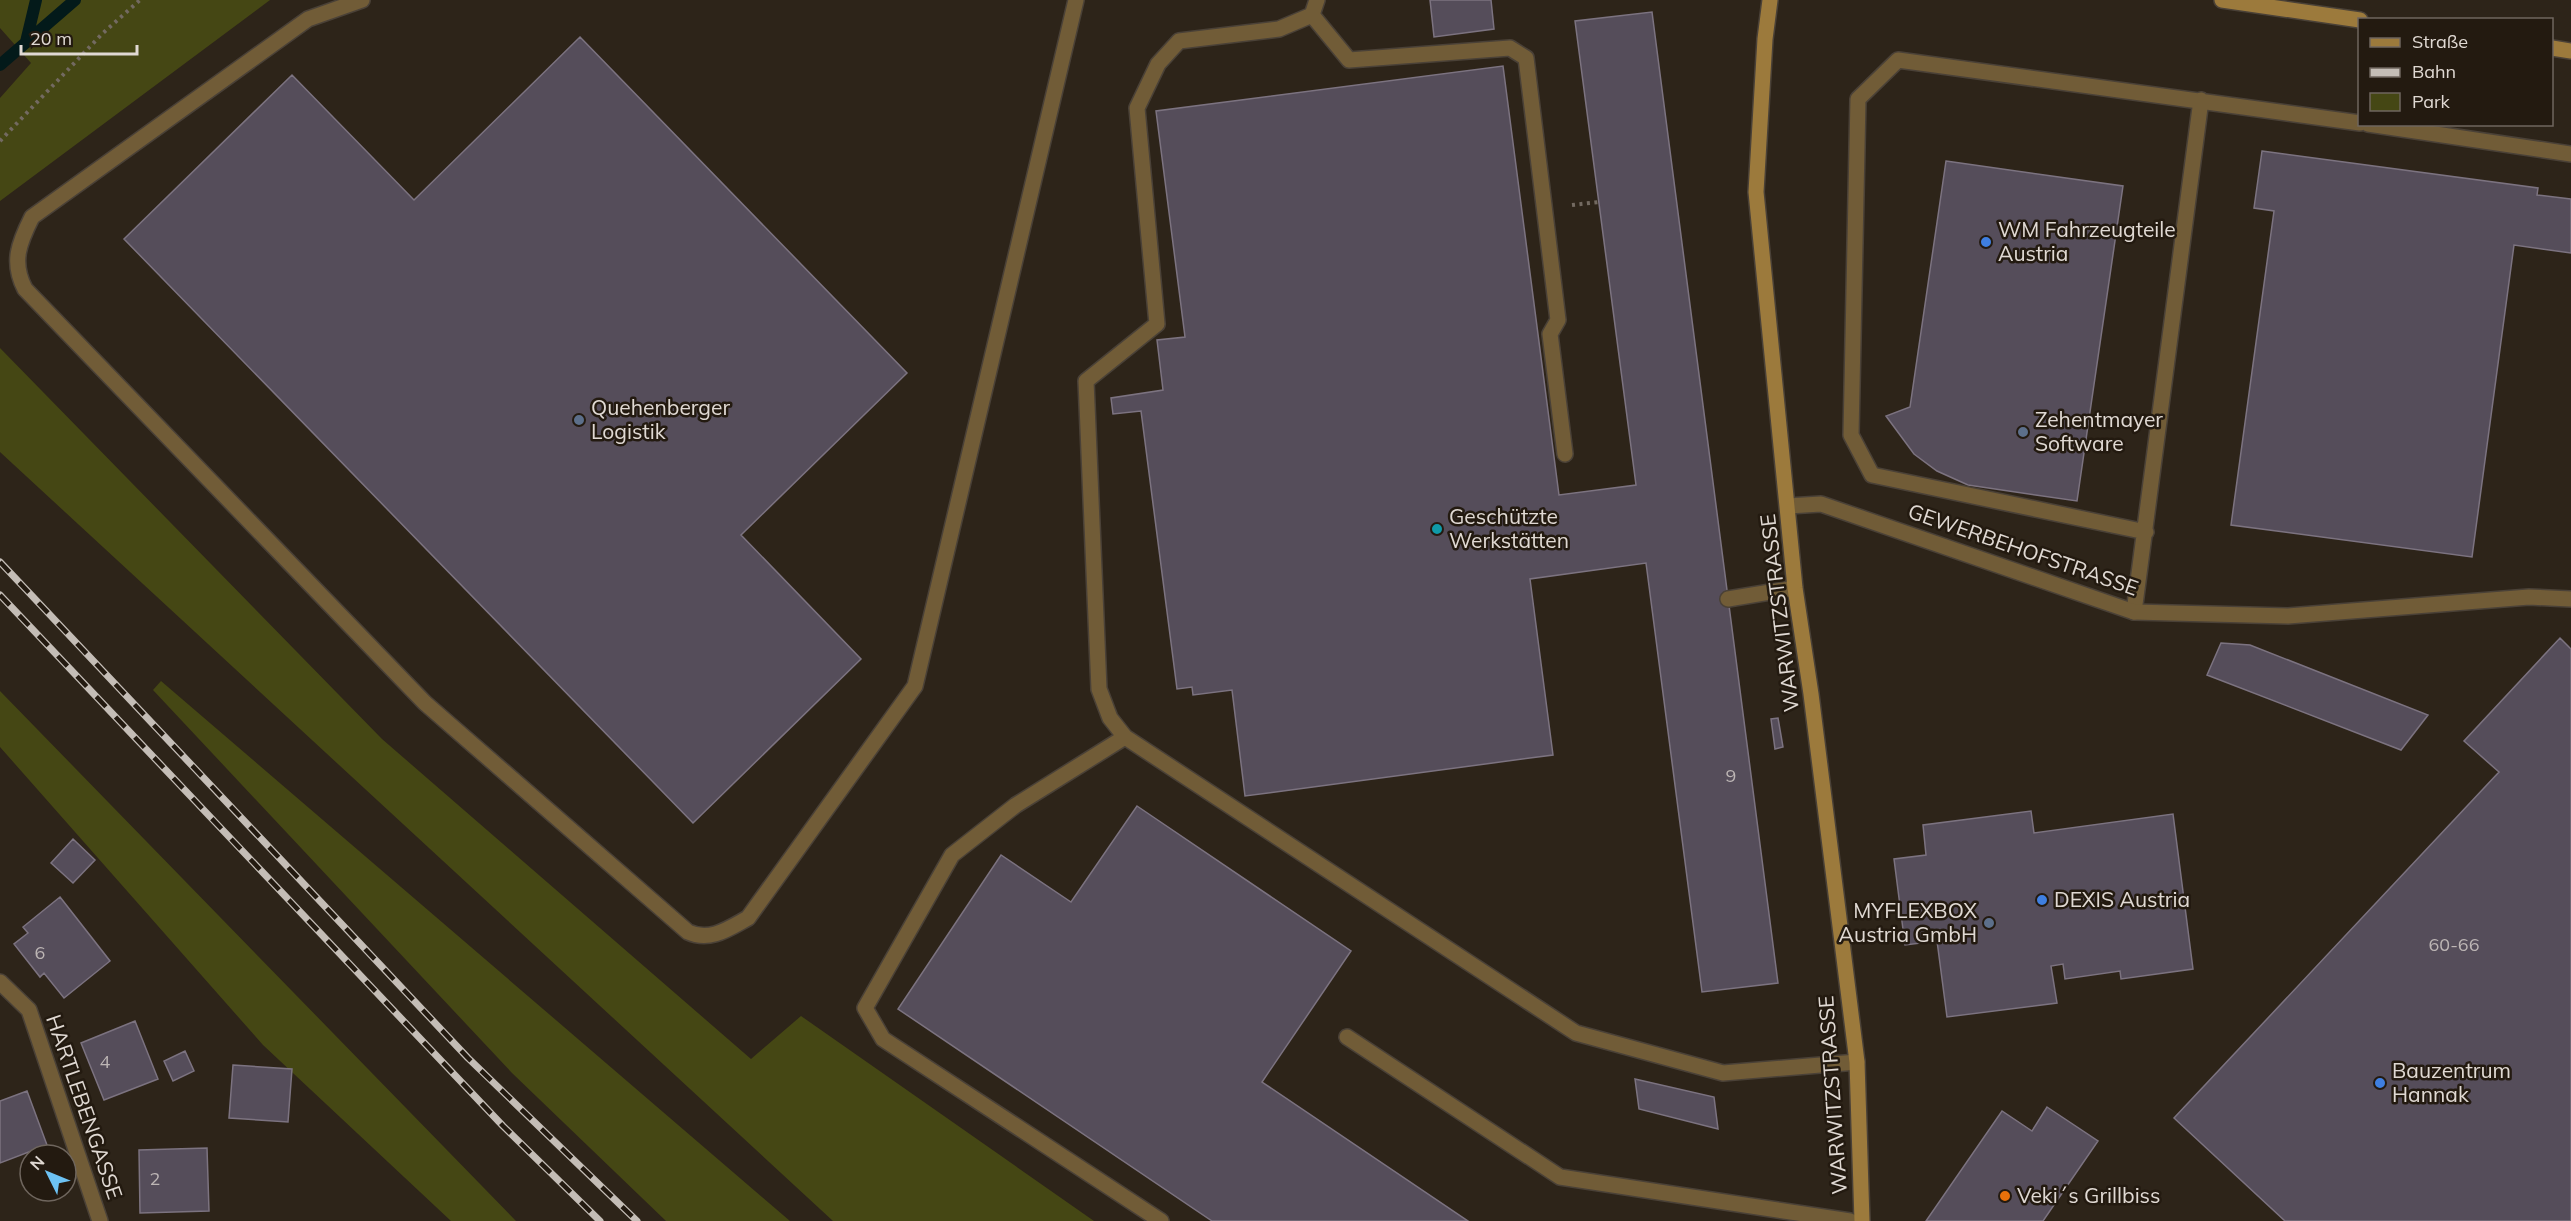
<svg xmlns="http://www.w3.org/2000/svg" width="2571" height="1221" font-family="Mulish,sans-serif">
<rect width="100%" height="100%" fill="#2d2419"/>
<path fill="#454714" d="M0,0H270L0,201V98L31,63L0,28Z
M0,348L382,739L751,1059L801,1016L1094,1221H833L0,452Z
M161,681L790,1221H666L512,1073L153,690Z
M0,691L516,1221H451L263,1045L0,747Z"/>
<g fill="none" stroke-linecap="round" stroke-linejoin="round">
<path stroke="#031a1a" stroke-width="12" d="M26,42L36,0
M0,65L75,0"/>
</g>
<path fill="#554d5a" stroke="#7c7380" stroke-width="1.5" d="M1430,0H1491L1494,29L1434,37Z
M1652,12L1778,983L1702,992L1646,563L1530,579L1553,755L1245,796L1232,690L1193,695L1192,687L1177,689L1141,411L1113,414L1111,398L1163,390L1157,340L1185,337L1156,111L1503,66L1559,495L1636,485L1575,21Z
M580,37L907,373L741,535L861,659L693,823L124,239L292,75L414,200Z
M2262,151L2538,188L2537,195L2571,199V253L2514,245L2472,557L2231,525L2274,211L2254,208Z
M1946,161L2123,186L2077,501L1968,485L1937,471L1914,454L1886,416L1910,407Z
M2560,638L2571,649V1221H2285L2174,1118L2499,772L2464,741Z
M2221,643L2250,645L2428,715L2401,750L2207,675Z
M1778,718L1783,747L1775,749L1771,719Z
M1137,806L1351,951L1262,1082L1468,1221H1212L898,1009L1001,855L1071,902Z
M2031,811L2034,833L2173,814L2193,969L2121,979L2120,971L2065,979L2063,964L2051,966L2057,1003L1947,1017L1937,941L1905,945L1894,859L1926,855L1923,825Z
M73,839L95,860L73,883L51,863Z
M60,897L110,961L64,998L44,973L40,977L14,944L28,933L23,927Z
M135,1021L158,1079L104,1100L81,1043Z
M185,1051L194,1071L173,1081L164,1061Z
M233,1065L292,1069L288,1122L229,1118Z
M1635,1079L1714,1097L1718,1129L1639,1109Z
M27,1091L47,1145L0,1163V1101Z
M2047,1107L2098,1141L2043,1221H1926L2002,1111L2032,1131Z
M207,1148L209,1211L140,1213L139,1150Z"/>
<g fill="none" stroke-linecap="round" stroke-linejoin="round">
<defs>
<path id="lane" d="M362,0L308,19L32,217C19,243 11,262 25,289L425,703L688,932C710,942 728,929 748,918L915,686L1076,0
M1317,0L1312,15L1279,29L1179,41L1158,64L1137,108L1157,324L1086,381L1099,689L1110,718L1125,737L1576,1033L1723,1073L1857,1062
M1312,15L1349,60L1510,48L1526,58L1558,320L1550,334L1565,454
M2368,124L2571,154
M2146,532L1872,475L1851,435L1858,99L1898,60L2360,123
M1728,599L1795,588
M2134,612L2201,100
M1125,737L1016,805L952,855L865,1008L883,1039L1161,1221
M1347,1037L1560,1177L1850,1221"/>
<path id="street" d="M1788,506L1821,504L2134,612L2288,616L2529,597L2571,599
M0,982L29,1010L100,1221"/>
<path id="secondary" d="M1770,0L1765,39L1756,192L1795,588L1811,694L1857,1062L1862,1221
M2222,0L2360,20
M2552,48L2571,51"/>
</defs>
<use href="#lane" stroke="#4a4137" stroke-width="18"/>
<use href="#street" stroke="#4a4137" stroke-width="18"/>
<use href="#secondary" stroke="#4a4137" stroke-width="18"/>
<path stroke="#736a61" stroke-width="4" stroke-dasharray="3 4.5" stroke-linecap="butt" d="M0,141L102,34L140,0
M1572,205L1599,202"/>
<use href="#lane" stroke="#715c37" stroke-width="15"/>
<use href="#street" stroke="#715c37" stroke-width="15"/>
<use href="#secondary" stroke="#9c7a3c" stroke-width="15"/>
<defs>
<path id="rail" d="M0,562L468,1058L637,1221
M0,595L503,1126L600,1221"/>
</defs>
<use href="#rail" stroke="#c4bdb6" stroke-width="7"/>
<use href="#rail" stroke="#231a10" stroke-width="4.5" stroke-dasharray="14" stroke-linecap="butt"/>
</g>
<g fill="#3f7fe0" stroke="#231a10" stroke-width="2">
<circle cx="1986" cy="242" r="6"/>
<circle cx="2042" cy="900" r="6"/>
<circle cx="2380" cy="1083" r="6"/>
</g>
<g fill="#5c6f8a" stroke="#231a10" stroke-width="2">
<circle cx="579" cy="420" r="6"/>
<circle cx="2023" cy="432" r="6"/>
<circle cx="1989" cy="923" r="6"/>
</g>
<circle fill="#0f9aa8" stroke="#231a10" stroke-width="2" cx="1437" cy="529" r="6"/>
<circle fill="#e8710a" stroke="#231a10" stroke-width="2" cx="2005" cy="1196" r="6"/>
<g text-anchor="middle" stroke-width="5" stroke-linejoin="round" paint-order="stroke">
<g font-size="18" fill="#bdb6b5">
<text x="1731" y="782">9</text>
<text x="2454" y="951">60-66</text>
<text x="40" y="959">6</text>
<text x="105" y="1068">4</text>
<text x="155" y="1185">2</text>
</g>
<g font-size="21" fill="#e0d9d3" stroke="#231a10" text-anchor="start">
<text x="1998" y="237">WM Fahrzeugteile<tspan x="1998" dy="24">Austria</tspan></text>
<text x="591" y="415">Quehenberger<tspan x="591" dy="24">Logistik</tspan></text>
<text x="2035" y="427">Zehentmayer<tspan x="2035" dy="24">Software</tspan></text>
<text x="1449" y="524">Geschützte<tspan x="1449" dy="24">Werkstätten</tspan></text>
<text x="2054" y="907">DEXIS Austria</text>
<text x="1977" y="918" text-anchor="end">MYFLEXBOX<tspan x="1977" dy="24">Austria GmbH</tspan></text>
<text x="2392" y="1078">Bauzentrum<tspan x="2392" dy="24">Hannak</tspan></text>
<text x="2017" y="1203">Veki´s Grillbiss</text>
</g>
<g font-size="21" fill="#e0d9d3" stroke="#231a10">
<text transform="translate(2023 550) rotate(19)" y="7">GEWERBEHOFSTRASSE</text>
<text transform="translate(1780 613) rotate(-97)" y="7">WARWITZSTRASSE</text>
<text transform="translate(1833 1095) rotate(-94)" y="7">WARWITZSTRASSE</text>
<text transform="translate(84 1107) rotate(71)" y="7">HARTLEBENGASSE</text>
</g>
</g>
<rect x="2358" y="18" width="195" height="108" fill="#231a10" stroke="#6f665e" stroke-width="1.5"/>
<rect x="2370" y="38" width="30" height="9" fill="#9c7a3c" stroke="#6f665e" stroke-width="1.5"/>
<text x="2412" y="48" font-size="18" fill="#e0d9d3">Straße</text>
<rect x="2370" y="68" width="30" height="9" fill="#c4bdb6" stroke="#6f665e" stroke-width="1.5"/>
<text x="2412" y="78" font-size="18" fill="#e0d9d3">Bahn</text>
<rect x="2370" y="93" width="30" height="18" fill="#454714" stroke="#6f665e" stroke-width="1.5"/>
<text x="2412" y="108" font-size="18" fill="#e0d9d3">Park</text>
<g transform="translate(48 1173) rotate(313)"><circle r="28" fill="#231a10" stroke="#6f665e" stroke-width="1.5"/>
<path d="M0-4.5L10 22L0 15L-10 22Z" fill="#6dc2f3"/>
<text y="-9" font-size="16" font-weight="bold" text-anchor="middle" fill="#e0d9d3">N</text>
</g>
<path d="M21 45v9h116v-9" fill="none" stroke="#e0d9d3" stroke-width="3"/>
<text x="30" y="45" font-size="18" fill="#e0d9d3" stroke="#231a10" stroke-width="4.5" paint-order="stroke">20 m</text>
</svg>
